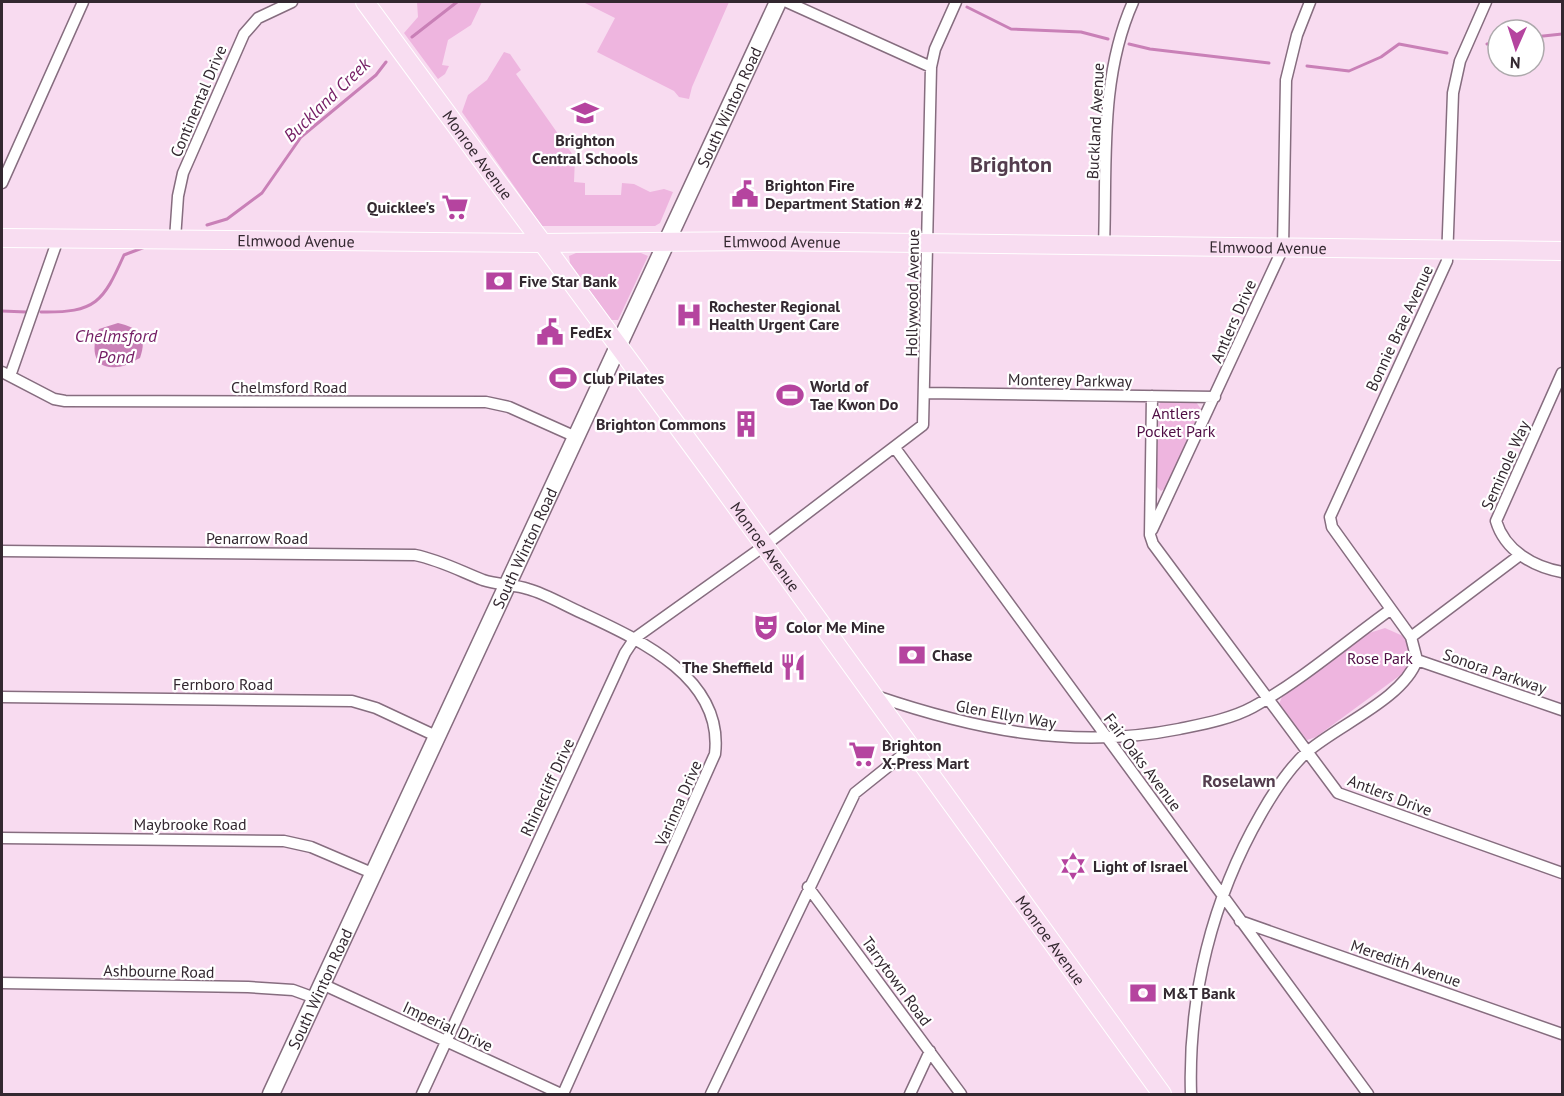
<svg xmlns="http://www.w3.org/2000/svg" width="1564" height="1096" font-family="'PT Sans',sans-serif">
<rect width="100%" height="100%" fill="#f8dbf0"/>
<path fill="#eeb5df" d="M417,2H482L471,25L448,40L442,65L449,66L445,74L438,79L404,33L418,17Z
M583,2H729L692,87L689,99L679,97L674,91L597,52L615,18Z
M504,52L510,54L521,70L516,74L575,158L574,182L585,183V195H621L622,183L634,184L650,192L664,189L673,192L660,223L655,226H542L462,112L468,95L487,80Z
M576,253H641L648,256L618,320H611L570,263L569,256Z
M1161,401L1196,402L1201,409L1166,488L1161,491L1156,486L1159,406Z
M1385,628L1403,636L1411,648L1406,671L1316,737L1307,740L1279,704L1282,697L1366,634Z"/>
<path fill="#c980b7" d="M118,323C139,328 148,336 140,358C133,361 125,367 117,367C92,370 91,347 99,329Z"/>
<g fill="none" stroke-linecap="round" stroke-linejoin="round">
<path stroke="#c980b7" stroke-width="3" d="M967,7L1011,29L1081,32L1108,39
M412,37L457,2
M1534,37L1562,34
M1129,44L1150,49L1269,63
M1487,44L1498,42
M1307,66L1349,71L1381,57L1399,44L1447,53
M207,225L227,219L262,193L301,137L376,75L386,62
M2,311L26,312
M41,312C96,313 103,302 124,255L145,247"/>
<defs>
<path id="minor" d="M787,2L931,67
M2,183L83,2
M175,239L178,196L183,173L244,34L258,18L292,2
M1104,246C1107,164 1099,78 1133,2
M2,372L54,399L65,401L486,402L509,407L576,437
M1562,373L1496,521C1505,551 1534,567 1562,572
M10,376L58,239
M925,393L1215,397
M1152,396L1150,535L1153,544L1338,793L1562,873
M895,448L1368,1094
M1152,530L1283,248L1286,80L1297,35L1310,2
M2,551L415,555C440,560 460,571 483,580C498,585 513,584 528,589C546,594 564,605 582,613C640,640 724,678 715,754L563,1094
M1411,637L1332,527L1330,517L1447,261L1453,93L1460,61L1486,2
M1417,660L1562,710
M876,696C976,730 1074,750 1179,729C1203,724 1231,719 1253,707C1298,683 1348,640 1390,610
M2,697L352,701L376,708L436,736
M2,838L284,841L311,847L372,873
M808,887L961,1094
M1240,921L1562,1034
M2,983L248,987L293,990L315,998
M322,984L561,1094
M422,1094L625,653L635,638L764,546L923,425L931,67L935,49L956,2
M711,1094L855,793L910,749
M910,1094L930,1051
M1191,1094C1188,997 1212,899 1261,814C1273,793 1288,769 1307,752C1338,725 1403,699 1417,660L1411,637L1520,555"/>
<g id="secondary">
<path id="s1" d="M271,1094L778,2"/>
</g>
<g id="primary">
<path id="s2" d="M365,2L712,473L1162,1094"/>
<path id="s3" d="M2,238L541,243L759,241L1562,251"/>
</g>
</defs>
<use href="#minor" stroke="#866d7f" stroke-width="13"/>
<use href="#secondary" stroke="#866d7f" stroke-width="19"/>
<use href="#primary" stroke="#fff" stroke-width="20"/>
<use href="#minor" stroke="#fff" stroke-width="10"/>
<use href="#secondary" stroke="#fff" stroke-width="16"/>
<use href="#primary" stroke="#f8ddf1" stroke-width="18"/>
</g>
<defs>
<symbol id="school-bare" viewBox="-9 -9 18 18"><path d="M0-5L7-2L0 1L-7-2ZM-4 1L0 2.5L4 1V4Q0 6-4 4Z" fill="#b5449f" stroke="#fff" stroke-width="2.5" paint-order="stroke"/></symbol>
<symbol id="civic-bare" viewBox="-9 -9 18 18"><path d="M-.6-6.5H3V-4.5H.6V-3L4-1V1h2V6H-6V1h2V-1L-.6-3ZM-1.2 2.5V6h2.4V2.5Z" fill="#b5449f" stroke="#fff" stroke-width="2.5" paint-order="stroke"/></symbol>
<symbol id="supermarket-bare" viewBox="-9 -9 18 18"><path d="M-6-5.5h2.5l.6 2H6L4.5 2H-2.5L-4.4-4H-6ZM-1.5 3.2a1.3 1.3 0 1 0 .1 0ZM3 3.2a1.3 1.3 0 1 0 .1 0Z" fill="#b5449f" stroke="#fff" stroke-width="2.5" paint-order="stroke"/></symbol>
<symbol id="bank-bare" viewBox="-9 -9 18 18"><path d="M-6-4H6V4H-6ZM0-2.3a2.3 2.3 0 1 0 0 4.6a2.3 2.3 0 1 0 0-4.6Z" fill="#b5449f" stroke="#fff" stroke-width="2.5" paint-order="stroke"/></symbol>
<symbol id="hospital-bare" viewBox="-9 -9 18 18"><path d="M-5-5h3v3.5h4V-5h3V5h-3V1.5h-4V5h-3Z" fill="#b5449f" stroke="#fff" stroke-width="2.5" paint-order="stroke"/></symbol>
<symbol id="stadium-bare" viewBox="-9 -9 18 18"><path d="M0-5a6.5 5 0 1 0 0 10a6.5 5 0 1 0 0-10ZM-3.5-1.8h7v3.6h-7Z" fill="#b5449f" stroke="#fff" stroke-width="2.5" paint-order="stroke"/></symbol>
<symbol id="building-bare" viewBox="-9 -9 18 18"><path d="M-4-6H4V6H1V3H-1V6H-4ZM-2.5-4.3h1.7v1.8h-1.7ZM.8-4.3h1.7v1.8H.8ZM-2.5-1h1.7V.8h-1.7ZM.8-1h1.7V.8H.8Z" fill="#b5449f" stroke="#fff" stroke-width="2.5" paint-order="stroke"/></symbol>
<symbol id="theatre-bare" viewBox="-9 -9 18 18"><path d="M-5-5.5Q0-4 5-5.5V0Q5 5 0 6Q-5 5-5 0ZM-3.3-2.5H-1v1.5H-3.3ZM1-2.5H3.3v1.5H1ZM-2.8 1Q0 5.5 2.8 1Z" fill="#b5449f" stroke="#fff" stroke-width="2.5" paint-order="stroke"/></symbol>
<symbol id="restaurant-bare" viewBox="-9 -9 18 18"><path d="M-5-6h1v4h1v-4h1v4h1v-4h1v5L-1.5 .5V6h-2V.5L-5-1ZM5-6V6H3V1.5H1.5Q1.5-4 5-6Z" fill="#b5449f" stroke="#fff" stroke-width="2.5" paint-order="stroke"/></symbol>
<symbol id="synagogue-bare" viewBox="-9 -9 18 18"><path d="M0-6.5L5.6 3.2H-5.6ZM0 6.5L5.6-3.2H-5.6Z" fill="#b5449f" stroke="#fff" stroke-width="2.5" paint-order="stroke"/></symbol>
</defs>
<g fill-rule="evenodd">
<use href="#school-bare" x="566" y="94" width="38" height="38"/>
<use href="#civic-bare" x="726" y="175" width="38" height="38"/>
<use href="#supermarket-bare" x="436" y="188" width="38" height="38"/>
<use href="#bank-bare" x="480" y="262" width="38" height="38"/>
<use href="#hospital-bare" x="670" y="296" width="38" height="38"/>
<use href="#civic-bare" x="531" y="313" width="38" height="38"/>
<use href="#stadium-bare" x="544" y="359" width="38" height="38"/>
<use href="#stadium-bare" x="771" y="376" width="38" height="38"/>
<use href="#building-bare" x="727" y="405" width="38" height="38"/>
<use href="#theatre-bare" x="747" y="608" width="38" height="38"/>
<use href="#bank-bare" x="893" y="636" width="38" height="38"/>
<use href="#restaurant-bare" x="774" y="648" width="38" height="38"/>
<use href="#supermarket-bare" x="843" y="735" width="38" height="38"/>
<use href="#synagogue-bare" x="1054" y="847" width="38" height="38"/>
<use href="#bank-bare" x="1124" y="974" width="38" height="38"/>
</g>
<g text-anchor="middle" stroke-width="4.5" stroke-linejoin="round" paint-order="stroke">
<g font-size="16" fill="#332830" stroke="#fff">
<text transform="translate(198 101) rotate(-67)" y="6">Continental Drive</text>
<text dy="6" stroke="none"><textPath href="#s1" startOffset="1088">South Winton Road</textPath></text>
<text transform="translate(1095 121) rotate(-87)" y="6">Buckland Avenue</text>
<text dy="6" stroke="none"><textPath href="#s2" startOffset="190">Monroe Avenue</textPath></text>
<text dy="6" stroke="none"><textPath href="#s3" startOffset="294">Elmwood Avenue</textPath></text>
<text dy="6" stroke="none"><textPath href="#s3" startOffset="780">Elmwood Avenue</textPath></text>
<text dy="6" stroke="none"><textPath href="#s3" startOffset="1266">Elmwood Avenue</textPath></text>
<text transform="translate(912 293) rotate(-89)" y="6">Hollywood Avenue</text>
<text transform="translate(1233 321) rotate(-66)" y="6">Antlers Drive</text>
<text transform="translate(1399 328) rotate(-65)" y="6">Bonnie Brae Avenue</text>
<text transform="translate(1070 380) rotate(1)" y="6">Monterey Parkway</text>
<text x="289" y="393">Chelmsford Road</text>
<text transform="translate(1505 465) rotate(-66)" y="6">Seminole Way</text>
<text x="257" y="544">Penarrow Road</text>
<text dy="6" stroke="none"><textPath href="#s2" startOffset="676">Monroe Avenue</textPath></text>
<text dy="6" stroke="none"><textPath href="#s1" startOffset="602">South Winton Road</textPath></text>
<text transform="translate(1495 671) rotate(19)" y="6">Sonora Parkway</text>
<text x="223" y="690">Fernboro Road</text>
<text transform="translate(1006 714) rotate(10)" y="6">Glen Ellyn Way</text>
<text transform="translate(1143 762) rotate(53)" y="6">Fair Oaks Avenue</text>
<text transform="translate(547 787) rotate(-65)" y="6">Rhinecliff Drive</text>
<text transform="translate(1390 795) rotate(21)" y="6">Antlers Drive</text>
<text transform="translate(678 803) rotate(-66)" y="6">Varinna Drive</text>
<text x="190" y="830">Maybrooke Road</text>
<text dy="6" stroke="none"><textPath href="#s2" startOffset="1162">Monroe Avenue</textPath></text>
<text transform="translate(1406 963) rotate(19)" y="6">Meredith Avenue</text>
<text transform="translate(159 971) rotate(1)" y="6">Ashbourne Road</text>
<text transform="translate(897 981) rotate(54)" y="6">Tarrytown Road</text>
<text dy="6" stroke="none"><textPath href="#s1" startOffset="116">South Winton Road</textPath></text>
<text transform="translate(448 1026) rotate(25)" y="6">Imperial Drive</text>
</g>
<g font-size="16" font-weight="bold" fill="#332830" stroke="#fff" text-anchor="start">
<text x="585" y="146" text-anchor="middle">Brighton<tspan x="585" dy="18">Central Schools</tspan></text>
<text x="765" y="191">Brighton Fire<tspan x="765" dy="18">Department Station #2</tspan></text>
<text x="435" y="213" text-anchor="end">Quicklee's</text>
<text x="519" y="287">Five Star Bank</text>
<text x="709" y="312">Rochester Regional<tspan x="709" dy="18">Health Urgent Care</tspan></text>
<text x="570" y="338">FedEx</text>
<text x="583" y="384">Club Pilates</text>
<text x="810" y="392">World of<tspan x="810" dy="18">Tae Kwon Do</tspan></text>
<text x="726" y="430" text-anchor="end">Brighton Commons</text>
<text x="786" y="633">Color Me Mine</text>
<text x="932" y="661">Chase</text>
<text x="773" y="673" text-anchor="end">The Sheffield</text>
<text x="882" y="751">Brighton<tspan x="882" dy="18">X-Press Mart</tspan></text>
<text x="1093" y="872">Light of Israel</text>
<text x="1163" y="999">M&amp;T Bank</text>
</g>
<g font-size="16" fill="#500e45" stroke="#fff">
<text x="1176" y="419">Antlers<tspan x="1176" dy="18">Pocket Park</tspan></text>
<text x="1380" y="664">Rose Park</text>
</g>
<g font-size="18" font-style="italic" fill="#741d64" stroke="#fff">
<text transform="translate(327 100) rotate(-44)" y="6">Buckland Creek</text>
<text x="116" y="342">Chelmsford<tspan x="116" dy="21">Pond</tspan></text>
</g>
<g font-size="18" font-weight="bold" fill="#543d4e" stroke="#fff">
<text x="1239" y="787">Roselawn</text>
</g>
<g font-size="22" font-weight="bold" fill="#543d4e" stroke="#fff">
<text x="1011" y="172">Brighton</text>
</g>
</g>
<rect width="1564" height="1096" fill="none" stroke="#332830" stroke-width="6"/>
<g transform="translate(1516 48) rotate(183)"><circle r="28" fill="#ffffff" stroke="#ada9ac" stroke-width="1.5"/>
<path d="M0-4.5L10 22L0 15L-10 22Z" fill="#b5449f"/>
<text y="-9" font-size="16" font-weight="bold" text-anchor="middle" fill="#332830">N</text>
</g>
</svg>
